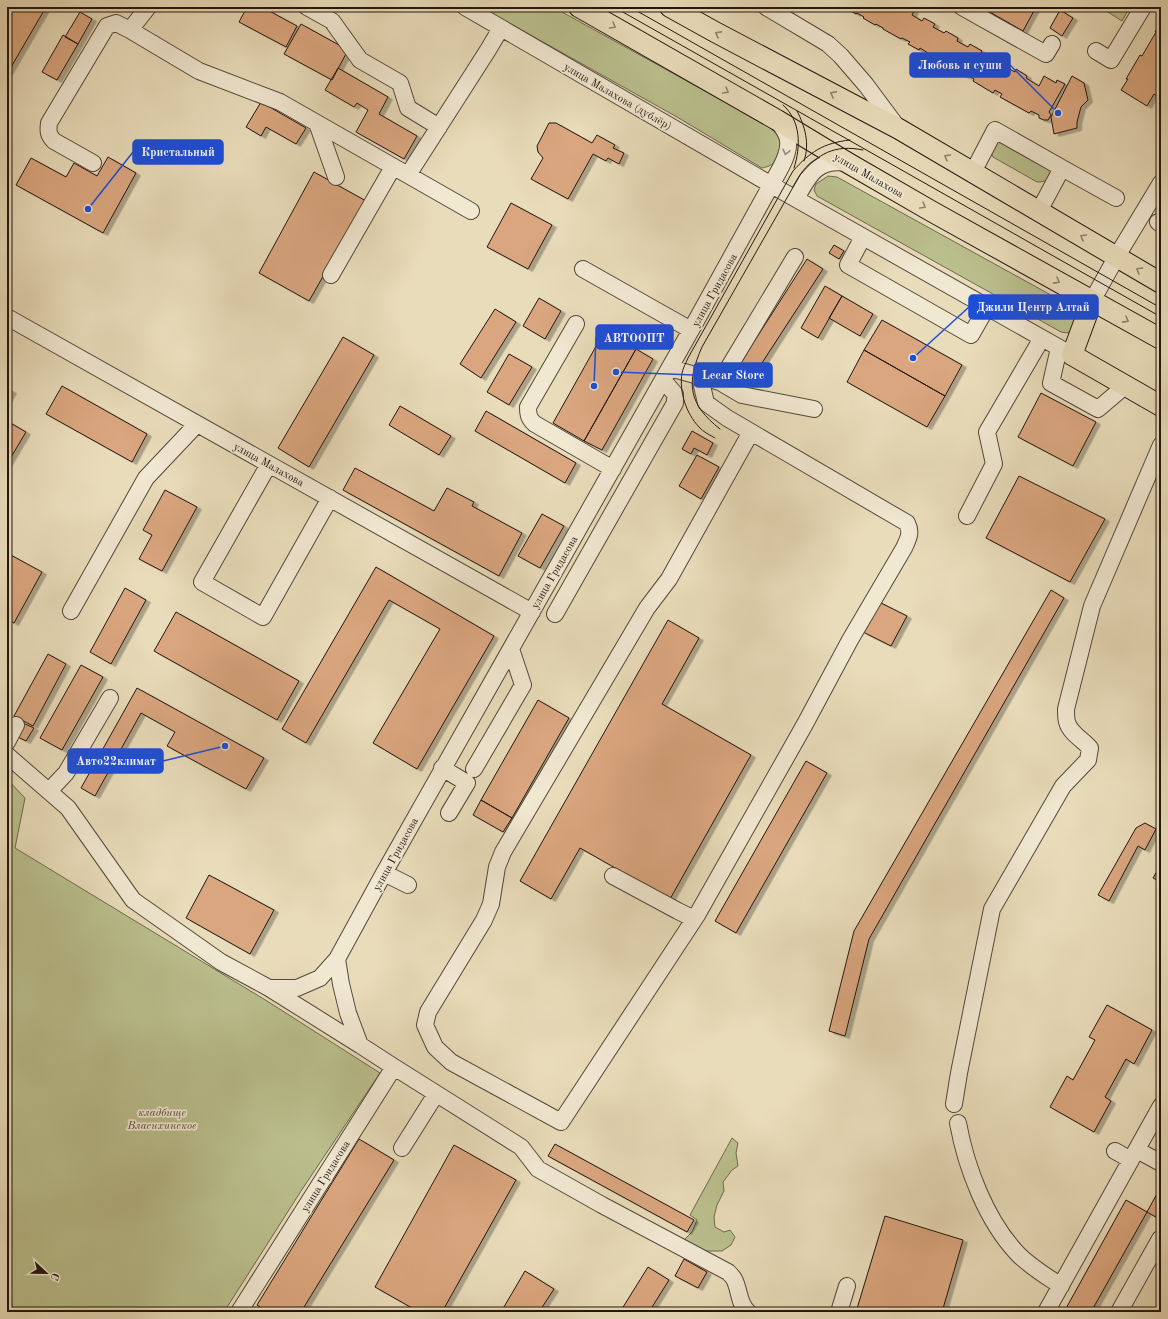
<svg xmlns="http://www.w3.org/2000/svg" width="1168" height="1319" font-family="'Old Standard TT',serif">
<defs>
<filter id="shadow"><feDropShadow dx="4.5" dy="2.5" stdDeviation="0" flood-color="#0004"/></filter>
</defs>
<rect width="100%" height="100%" fill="#e9dcba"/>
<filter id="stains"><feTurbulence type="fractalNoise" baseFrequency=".005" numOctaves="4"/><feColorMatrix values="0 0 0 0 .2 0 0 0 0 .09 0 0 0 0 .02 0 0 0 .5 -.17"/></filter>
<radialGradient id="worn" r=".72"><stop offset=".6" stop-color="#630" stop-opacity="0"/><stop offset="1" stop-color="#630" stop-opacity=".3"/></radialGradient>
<path fill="#babf8d" stroke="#6e6a4e" d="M485,7H536L543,11L553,7L770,127C773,131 778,134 780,140C786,153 776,166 762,168L677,117L484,9Z
M1100,7H1130L1122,21Z
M997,141L1051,171L1052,174C1048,180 1045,182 1037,182L993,157L991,153Z
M828,176L837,177L1069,305L1073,309L1078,319L1071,331L1067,333L1061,332L817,196L814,190L816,184Z
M7,779L25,798L15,848L267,1001L380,1073L301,1191L224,1312H7Z
M732,1138L738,1143L736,1153L738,1166L732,1170L723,1182L724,1191L717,1205L714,1217L715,1227L724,1232L730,1230L735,1237L731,1245L722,1251H704L683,1241L692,1232L697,1220L690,1215Z"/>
<path fill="#daa67f" stroke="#23160f" filter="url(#shadow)" d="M7,7H46L7,74Z
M247,7H262L297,26L286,47L239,22Z
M844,7H906L914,11L912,15L922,21L924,18L935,24L933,27L944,33L946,31L958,38L957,41L968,47L970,44L982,51L981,53L991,58L992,55L1005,63L1004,66L1015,72L1016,69L1027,76L1026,78L1039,86L1044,76L1056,83L1057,80L1065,84L1049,112L1051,115L1048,120H1044L1039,118V115L1031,111L1029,113L1000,97L1002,94L995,90L993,93L973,81L974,79L968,75L967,77L953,70L954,68L948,65L947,66L927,54L928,53L920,48L919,50L908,44L910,42L902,38L901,39L883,29V28L876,24L875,25L863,18L864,17L857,13L856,14Z
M981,7H1036L1023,31Z
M1060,10L1073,18L1062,36L1050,28Z
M80,12L92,19L78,44L65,37Z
M1161,21V89L1157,96L1154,94L1147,106L1121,90L1128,79H1126L1140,55L1142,56L1156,32H1155Z
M301,24L348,50L332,80L284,54Z
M63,35L78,44L57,80L42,72Z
M338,68L388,97L379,114L417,136L404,159L356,132L368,110L357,103L354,107L325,90Z
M1072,76L1084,83L1088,100L1081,107L1077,122V128L1054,134L1051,117Z
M261,102L306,128L296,144L266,127L261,136L246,127Z
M549,123H556L592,143L597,135L615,145L613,148L624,153L619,164L608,158L606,161L593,154L568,199L531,179L543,158L538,152L537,146Z
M108,157L136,173L103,233L16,185L31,158L66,177L74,163L97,176Z
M314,172L366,201L309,301L259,273Z
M511,203L552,225L528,269L487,247Z
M834,245L844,251L839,259L829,253Z
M807,259L823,269L749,383L734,373Z
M825,286L842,296L818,338L801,328Z
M842,296L873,314L860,336L829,318Z
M539,298L561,311L545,339L523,326Z
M495,309L516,322L481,378L460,364Z
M882,320L962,365L945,396L864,350Z
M604,332L636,349L584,441L553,423Z
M343,337L374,355L309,467L278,448Z
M636,349L653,359L602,450L584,441Z
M864,350L945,396L927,427L847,382Z
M509,354L532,367L509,405L487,392Z
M62,386L147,434L132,462L46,414Z
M7,388L12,391L7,400Z
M1041,393L1096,422L1073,466L1018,437Z
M400,406L451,436L439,455L389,425Z
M486,411L576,463L565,483L475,431Z
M7,421L26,432L7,464Z
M692,431L713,443L707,455L694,448L691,454L682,449Z
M697,455L719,467L701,499L679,486Z
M355,468L434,511L447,488L474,502L472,506L522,533L499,576L343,490Z
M1019,476L1105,519L1070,582L986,538Z
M165,490L197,507L162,571L139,559L152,535L143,530Z
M542,514L564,526L540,568L518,556Z
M7,553L42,572L14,623L7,619Z
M376,567L494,636L417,769L373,743L440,629L389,600L306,743L282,729Z
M125,588L146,600L111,664L90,652Z
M1051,590L1064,598L869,939L845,1036L829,1031L854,931Z
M879,602L907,616L891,646L863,632Z
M176,612L299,681L277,720L154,651Z
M668,620L699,638L662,704L751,755L670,899L580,848L551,899L520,881Z
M48,654L66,664L33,726L14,716Z
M81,665L103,677L62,750L40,738Z
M137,688L264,758L246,789L167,746L175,732L141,713L95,796L81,788Z
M538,700L569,718L512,818L481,800Z
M23,723L34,728L26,741L16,736Z
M806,761L827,773L736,933L715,921Z
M481,800L512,818L503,832L473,815Z
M1145,823L1156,829L1145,850L1138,846L1109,901L1098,895L1136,828Z
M1161,864V882L1153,878Z
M209,875L274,910L250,954L186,918Z
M1107,1005L1152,1030L1134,1064L1126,1059L1105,1097L1111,1101L1094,1132L1050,1107L1067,1076L1073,1080L1095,1040L1089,1037Z
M359,1139L394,1160L301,1312H267L257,1305Z
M555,1144L694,1220L687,1232L548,1156Z
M454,1145L516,1180L442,1312H419L375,1287Z
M1159,1190L1161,1191V1220L1147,1212Z
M1126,1200L1147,1212L1091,1312H1064Z
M885,1216L963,1240L942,1312H856Z
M684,1259L707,1272L698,1288L675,1276Z
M648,1267L669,1280L649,1312H620Z
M525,1271L554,1289L539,1312H501Z"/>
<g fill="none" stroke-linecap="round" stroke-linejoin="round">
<defs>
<path id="minor" d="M307,7L332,21L360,60L400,83L408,108L439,127
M465,7L782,191L1072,355
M766,7L813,35L828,44L841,56L866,85L898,128
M962,7L1046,54L1052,44
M130,30L199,71L280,102L471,211
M1096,51L1111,60L1143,7
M317,123L336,177
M93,163L54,141C48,135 48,131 49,123L107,26L116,23L130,30L148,7
M1062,168L1116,198
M973,172L995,130L1062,168L1039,211
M408,175L488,50L501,28
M796,199C809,175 817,158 848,163
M1158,222L1161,224
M863,237L848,265L971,335L987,307
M583,269L691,330
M331,275L393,167
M1092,301L1117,256L1161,183
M7,317L532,612
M576,324L528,407C528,415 529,419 535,424L613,469
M1059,348L1051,383L1098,409L1125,386
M670,368L720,382L795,257
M720,382L742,395L814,409
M269,464L202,582L263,617L330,498
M967,516L994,464L987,432L1042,338
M71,611L146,478L197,424
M555,614L675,403V394L663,380
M7,742L16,725
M7,755L68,808L133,900L221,962L269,988H297L320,978L337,959L384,873L691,330L771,185C778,172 790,155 788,140C787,132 781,126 777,120
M442,768L467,783L449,813
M474,769L523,685L511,649
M49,791L66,773L110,698
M384,873L408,885
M613,876L678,911L692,918L697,915L805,724L850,640L904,548C908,539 912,533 907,523L727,418L706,403L700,377
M697,915L561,1122L451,1062L435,1047L425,1025L428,1012L484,920L491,904L497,867L503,852L647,608L669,579L751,432
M337,959L341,984L348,1013L360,1045L394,1067L521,1147L538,1169L602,1205L728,1272C730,1274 733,1277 734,1279C740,1290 738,1303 748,1312
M269,988L360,1045
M954,1104L959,1073L992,909L1063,786L1088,760L1090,748C1082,739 1070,733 1067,722C1066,718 1066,713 1066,709L1092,606L1161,445
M958,1123C966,1167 986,1220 1017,1253C1029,1266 1046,1276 1061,1286
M402,1148L436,1094
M1137,1150L1161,1163
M1115,1151L1131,1160
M239,1312L394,1067
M839,1312L847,1286
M1046,1312L1161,1106
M1119,1312L1160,1239H1161"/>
<path id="major" d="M579,7L777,120L848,163L931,211L1161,339
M670,7L715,32L899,129L1161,283
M1092,301L1072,355L1161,406"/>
</defs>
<use href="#minor" stroke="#54483a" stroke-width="18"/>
<use href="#major" stroke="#23160f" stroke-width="22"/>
<use href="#minor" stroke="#f1e8d2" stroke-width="16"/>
<use href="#major" stroke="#e9dcba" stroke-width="20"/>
<path stroke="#23160f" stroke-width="1" d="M614,7L1161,317
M630,7L1161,308
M783,105C801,121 801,146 794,168
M797,111C805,126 810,144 804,161
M720,429C688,404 686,383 702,347L800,175C818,154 834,144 863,150
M715,438C710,435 703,432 699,427C686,413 679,392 682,373C683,368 686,363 688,358L793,171C810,152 823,143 850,140"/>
</g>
<defs><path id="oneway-chevron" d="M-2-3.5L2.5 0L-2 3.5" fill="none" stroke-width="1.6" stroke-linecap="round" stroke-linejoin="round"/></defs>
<g stroke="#90836d">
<use href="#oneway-chevron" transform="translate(613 26) rotate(30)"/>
<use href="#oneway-chevron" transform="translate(718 34) rotate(-152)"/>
<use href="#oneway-chevron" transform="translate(726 91) rotate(30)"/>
<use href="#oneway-chevron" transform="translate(833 94) rotate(-152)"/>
<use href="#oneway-chevron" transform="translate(947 157) rotate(-150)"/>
<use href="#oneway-chevron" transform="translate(923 206) rotate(30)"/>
<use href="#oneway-chevron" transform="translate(1083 237) rotate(-150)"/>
<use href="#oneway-chevron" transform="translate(1139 270) rotate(-149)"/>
<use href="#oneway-chevron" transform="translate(1057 281) rotate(29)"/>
<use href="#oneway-chevron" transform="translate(1126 320) rotate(29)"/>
</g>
<use stroke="#948a7a" href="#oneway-chevron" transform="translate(786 152) rotate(103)"/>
<g text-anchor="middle" stroke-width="3.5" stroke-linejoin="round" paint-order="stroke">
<g font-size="11" fill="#23160f" stroke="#f1e8d2">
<text transform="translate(618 96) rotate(30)" y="4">улица Малахова (дублёр)</text>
<text transform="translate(869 175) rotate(30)" y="4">улица Малахова</text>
<text transform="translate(714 290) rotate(-61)" y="4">улица Гридасова</text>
<text transform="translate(269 464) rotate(29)" y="4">улица Малахова</text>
<text transform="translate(554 572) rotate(-60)" y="4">улица Гридасова</text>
<text transform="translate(395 854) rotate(-61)" y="4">улица Гридасова</text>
<text transform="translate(325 1176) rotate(-58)" y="4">улица Гридасова</text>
</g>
<g font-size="11" font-style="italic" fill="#504935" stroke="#f1e8d2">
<text x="162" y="1116">кладбище<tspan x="162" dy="13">Власихинское</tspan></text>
</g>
</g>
<path fill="none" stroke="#1d4ed8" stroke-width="1.5" d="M1058 113L1010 65M88 209L133 152M913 358L969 307M594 386L596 337M616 372L694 375M225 746L163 761"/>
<g fill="#1d4ed8" stroke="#f1e8d2" stroke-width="1.5">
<circle cx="1058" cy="113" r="4"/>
<circle cx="88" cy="209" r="4"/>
<circle cx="913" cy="358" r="4"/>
<circle cx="594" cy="386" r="4"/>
<circle cx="616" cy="372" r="4"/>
<circle cx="225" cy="746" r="4"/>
</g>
<g fill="#1d4ed8" stroke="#1d4ed8" stroke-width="1.5">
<rect x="910" y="53" width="100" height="24" rx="4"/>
<rect x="133" y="140" width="90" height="24" rx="4"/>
<rect x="969" y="295" width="129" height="24" rx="4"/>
<rect x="596" y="325" width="77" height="24" rx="4"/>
<rect x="694" y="363" width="78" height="24" rx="4"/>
<rect x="68" y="749" width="95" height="24" rx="4"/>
</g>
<g font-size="12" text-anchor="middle" font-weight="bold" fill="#fff">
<text x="960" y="69">Любовь и суши</text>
<text x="178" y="156">Кристальный</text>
<text x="1033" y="311">Джили Центр Алтай</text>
<text x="634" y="342">АВТООПТ</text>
<text x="733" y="379">Lecar Store</text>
<text x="116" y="765">Авто22климат</text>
</g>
<rect width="1168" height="1319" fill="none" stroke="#e9dcba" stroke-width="24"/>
<rect x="8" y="8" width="1152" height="1303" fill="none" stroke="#23160f" stroke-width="2"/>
<rect x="12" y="12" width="1144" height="1295" fill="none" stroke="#23160f"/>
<g transform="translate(46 1273) rotate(112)" stroke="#f1e8d2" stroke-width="3" paint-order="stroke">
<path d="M0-3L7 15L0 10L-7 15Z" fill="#23160f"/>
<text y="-6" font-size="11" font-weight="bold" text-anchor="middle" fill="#23160f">С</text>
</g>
<rect width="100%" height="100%" filter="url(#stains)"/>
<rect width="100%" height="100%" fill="url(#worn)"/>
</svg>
